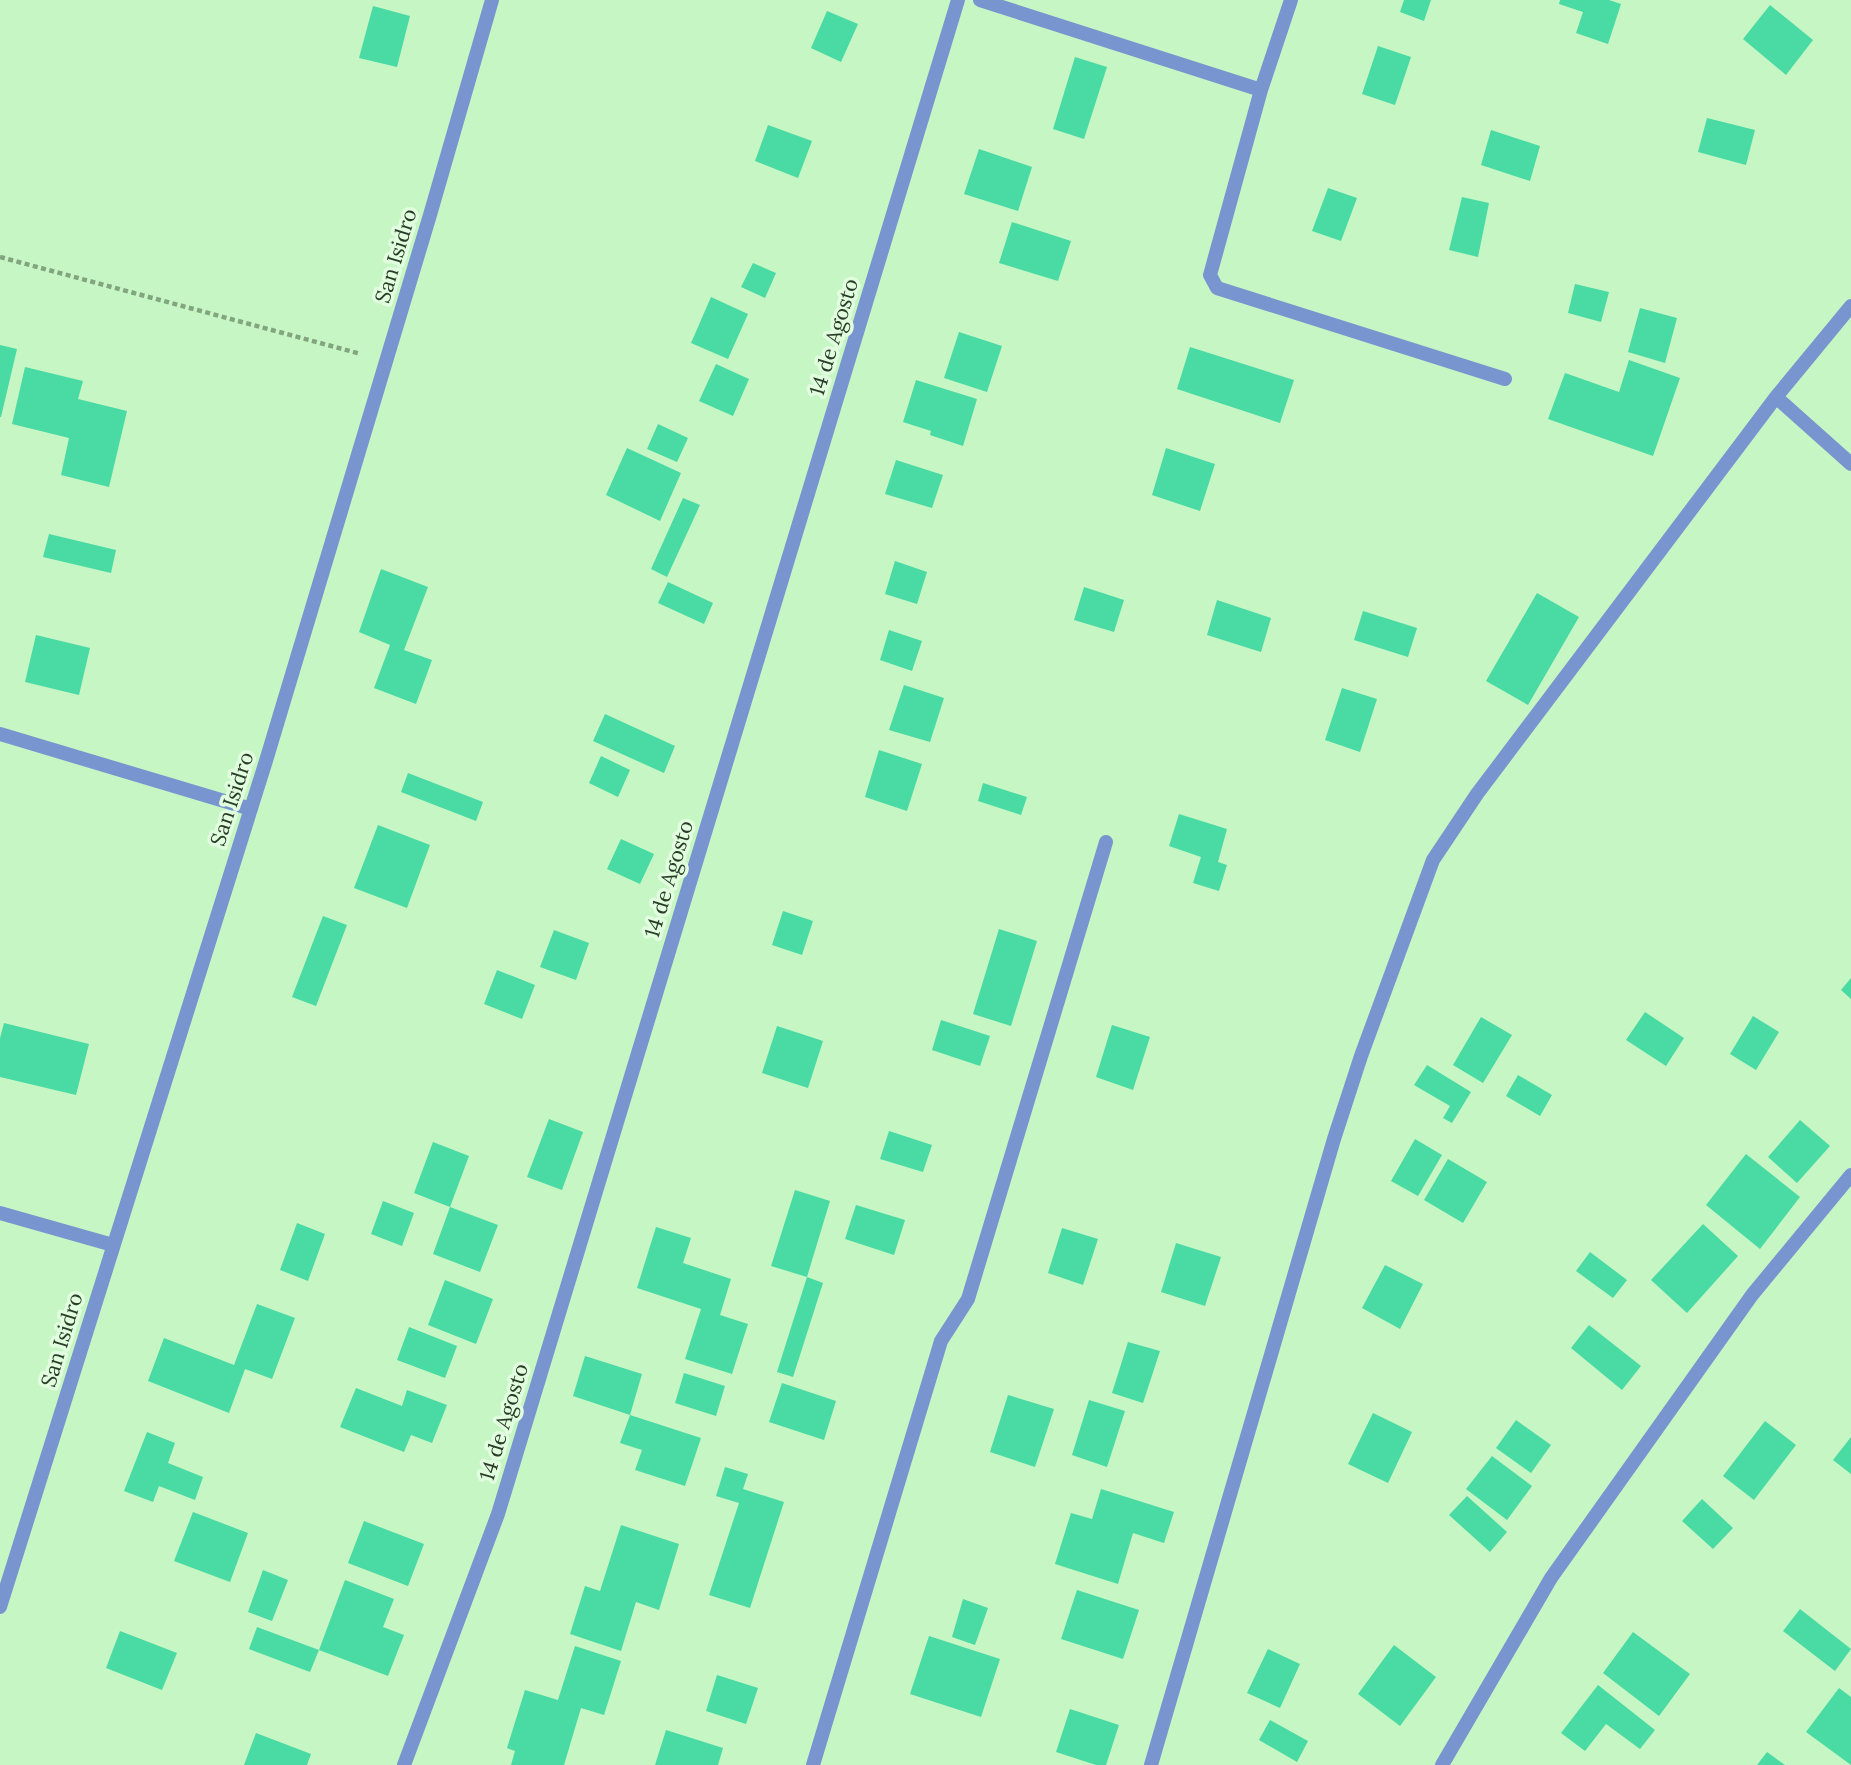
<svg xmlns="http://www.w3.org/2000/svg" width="1851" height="1765" font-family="Lora,serif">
<rect width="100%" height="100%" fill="#c6f6c4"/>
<path fill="#4adaa3" d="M1404,0H1431L1424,21L1400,12Z
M1560,0H1609L1621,4L1608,44L1576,33L1583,12L1559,4Z
M1770,5L1813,40L1786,75L1743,39Z
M373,6L410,16L397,67L359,58Z
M827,11L858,24L841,62L811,48Z
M1378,46L1411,57L1395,105L1362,94Z
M1075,57L1107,67L1084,139L1053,129Z
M1707,118L1755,130L1746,165L1698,152Z
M768,125L812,141L798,178L755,161Z
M1491,130L1540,146L1530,181L1481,165Z
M979,149L1032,167L1018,211L964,194Z
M1328,188L1357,198L1341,241L1312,231Z
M1462,197L1489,203L1478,257L1449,250Z
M1012,222L1071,241L1058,281L999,263Z
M753,263L776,273L765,298L741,287Z
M1575,284L1609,292L1601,322L1568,313Z
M711,297L748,314L728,359L691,343Z
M1640,308L1677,318L1665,363L1628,352Z
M959,332L1002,346L987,392L944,378Z
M0,345L17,349L1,417H0Z
M1190,347L1294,380L1280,423L1177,389Z
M1629,360L1680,378L1653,456L1548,419L1565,373L1619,392Z
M716,364L749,379L733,416L699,401Z
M25,367L83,381L78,399L127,411L109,487L61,475L69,438L12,424Z
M916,380L977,399L963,446L930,435L931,431L903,422Z
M658,424L688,438L677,462L647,449Z
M627,448L681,473L660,521L606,495Z
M1166,448L1215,464L1200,511L1152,495Z
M896,460L943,475L932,508L885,494Z
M683,498L700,505L667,577L651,569Z
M49,534L116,550L111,573L43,557Z
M895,561L927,572L917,604L885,594Z
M381,569L428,587L404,650L432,660L416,704L374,688L390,645L359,632Z
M668,582L713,603L704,624L658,603Z
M1084,587L1124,600L1114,632L1074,620Z
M1537,593L1579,617L1528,705L1486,681Z
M1217,600L1271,618L1261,652L1207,635Z
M1363,611L1417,628L1408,657L1354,640Z
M889,630L922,641L912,671L880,660Z
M36,635L90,648L79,695L25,682Z
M904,685L944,698L930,742L889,730Z
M1342,688L1377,699L1360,752L1325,740Z
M605,714L675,746L664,773L593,741Z
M879,750L922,764L907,811L865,797Z
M601,756L630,770L618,797L589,783Z
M408,773L483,802L476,821L401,792Z
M983,783L1027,797L1021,815L978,801Z
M1179,814L1227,829L1218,862L1227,865L1219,891L1193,883L1201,857L1169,846Z
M378,825L430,845L407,908L354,888Z
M621,839L654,854L640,884L607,869Z
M783,911L813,921L802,955L772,945Z
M323,916L347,925L316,1006L292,997Z
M999,929L1037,941L1011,1026L973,1014Z
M554,930L589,943L576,980L540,967Z
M497,970L535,985L522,1019L484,1004Z
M1851,978V999L1841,990Z
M1645,1012L1684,1038L1666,1066L1626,1040Z
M1753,1016L1779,1032L1756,1070L1730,1054Z
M1481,1017L1512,1035L1483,1083L1453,1065Z
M941,1020L990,1036L980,1066L932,1050Z
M4,1023L89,1044L76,1095L0,1077V1038Z
M1112,1025L1150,1037L1133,1090L1096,1077Z
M777,1026L823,1041L808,1088L762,1073Z
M1427,1065L1471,1092L1452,1123L1443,1118L1450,1106L1414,1085Z
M1518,1075L1552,1095L1540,1116L1506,1096Z
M549,1119L583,1132L562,1190L527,1177Z
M1800,1120L1830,1146L1797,1183L1768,1157Z
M889,1131L932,1145L923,1172L880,1159Z
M1415,1139L1442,1155L1418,1196L1391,1181Z
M433,1142L469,1156L450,1207L414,1193Z
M1746,1154L1800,1197L1760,1249L1706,1205Z
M1448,1159L1487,1182L1463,1223L1424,1200Z
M795,1190L830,1201L807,1277L823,1283L793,1377L777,1372L807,1277L771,1266Z
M383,1201L414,1213L402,1246L371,1234Z
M856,1205L905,1220L894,1255L845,1239Z
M450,1207L498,1225L480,1272L433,1254Z
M297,1223L325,1234L308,1281L280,1270Z
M1703,1224L1738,1256L1687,1313L1651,1280Z
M656,1227L691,1238L683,1263L731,1279L720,1315L748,1324L732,1374L685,1359L701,1309L637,1288Z
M1062,1228L1098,1239L1083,1285L1048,1273Z
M1176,1243L1221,1257L1205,1306L1161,1292Z
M1590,1252L1627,1280L1613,1298L1576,1271Z
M1385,1265L1423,1284L1400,1329L1362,1308Z
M445,1280L493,1299L476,1344L428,1325Z
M257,1304L295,1318L272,1379L245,1369L229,1413L148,1381L164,1338L234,1365Z
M1589,1325L1641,1366L1622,1390L1571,1348Z
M409,1327L457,1346L445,1378L397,1360Z
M1128,1342L1160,1351L1143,1403L1112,1393Z
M585,1356L642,1374L630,1415L701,1438L685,1486L635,1470L642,1450L620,1443L630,1415L573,1396Z
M684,1373L725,1386L716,1416L675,1403Z
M782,1383L836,1401L824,1440L769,1422Z
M356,1388L402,1406L407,1390L447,1405L432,1443L411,1435L404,1452L340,1427Z
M1008,1395L1054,1409L1035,1467L990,1452Z
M1089,1400L1125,1411L1107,1467L1072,1455Z
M1373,1413L1412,1432L1388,1483L1348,1464Z
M1516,1420L1551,1445L1531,1473L1496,1448Z
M1765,1421L1796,1445L1754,1500L1723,1476Z
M147,1432L175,1443L168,1463L203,1477L195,1500L159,1486L153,1502L124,1491Z
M1851,1437V1474L1833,1460Z
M1492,1456L1532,1486L1507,1520L1466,1489Z
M725,1467L748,1474L743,1489L784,1502L750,1608L709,1595L739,1503L716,1496Z
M1101,1489L1174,1512L1164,1543L1133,1533L1118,1584L1055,1564L1071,1513L1092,1519Z
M1467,1496L1507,1532L1490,1552L1449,1515Z
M1702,1499L1733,1528L1713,1549L1682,1521Z
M193,1512L248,1533L230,1582L174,1561Z
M364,1521L424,1544L408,1586L348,1563Z
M621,1525L679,1544L659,1610L636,1602L621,1651L570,1634L585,1586L600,1591Z
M263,1570L288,1580L272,1621L248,1612Z
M345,1580L394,1599L383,1627L404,1635L388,1676L319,1650Z
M1077,1590L1139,1610L1123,1659L1061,1639Z
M963,1599L988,1608L975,1645L952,1637Z
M1800,1609L1851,1649L1835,1671L1783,1631Z
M257,1627L319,1650L310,1672L249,1649Z
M120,1631L177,1653L162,1690L106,1668Z
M1633,1632L1690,1674L1659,1716L1603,1673Z
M929,1636L1000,1659L981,1717L910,1694Z
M1394,1645L1436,1677L1400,1726L1358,1694Z
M575,1646L621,1661L604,1715L581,1708L564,1765H511L515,1751L507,1748L525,1690L558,1700Z
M1268,1649L1300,1664L1280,1708L1247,1693Z
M717,1675L758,1688L746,1724L706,1711Z
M1598,1685L1655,1730L1640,1749L1606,1724L1585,1751L1561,1733Z
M1839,1688L1851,1697V1765L1806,1732Z
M1070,1709L1119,1725L1106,1765H1096L1056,1752Z
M1270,1720L1308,1741L1297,1762L1259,1740Z
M666,1730L723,1748L718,1765H655Z
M256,1733L311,1754L307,1765H244Z
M1767,1752L1785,1765H1757Z"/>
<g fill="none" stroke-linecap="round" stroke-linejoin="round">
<path stroke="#82a580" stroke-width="4.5" stroke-dasharray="5 3.5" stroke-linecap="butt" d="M0,257L361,354"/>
<path stroke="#7895cf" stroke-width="14" d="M980,0L1261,90
M1291,0L1261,90L1210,275L1217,288L1505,379
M1776,397L1851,306
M0,734L251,809
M0,1213L113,1245
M0,1607L265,764L430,215L492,0
M404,1765L498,1514L958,0
M813,1765L941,1341L968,1299L1106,842
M1151,1765L1334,1139L1361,1056L1433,860L1477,794L1776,397L1851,464
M1442,1765L1551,1578L1752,1295L1851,1175"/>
</g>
<g text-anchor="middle" stroke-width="7" stroke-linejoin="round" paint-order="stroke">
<g font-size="21" fill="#2a3d29" stroke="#e1fedf">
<text transform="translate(396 256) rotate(-73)" y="7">San Isidro</text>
<text transform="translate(834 337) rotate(-73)" y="7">14 de Agosto</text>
<text transform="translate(232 799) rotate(-72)" y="7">San Isidro</text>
<text transform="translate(669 879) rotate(-73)" y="7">14 de Agosto</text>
<text transform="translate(62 1340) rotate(-73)" y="7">San Isidro</text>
<text transform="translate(504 1422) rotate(-73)" y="7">14 de Agosto</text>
</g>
</g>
</svg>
